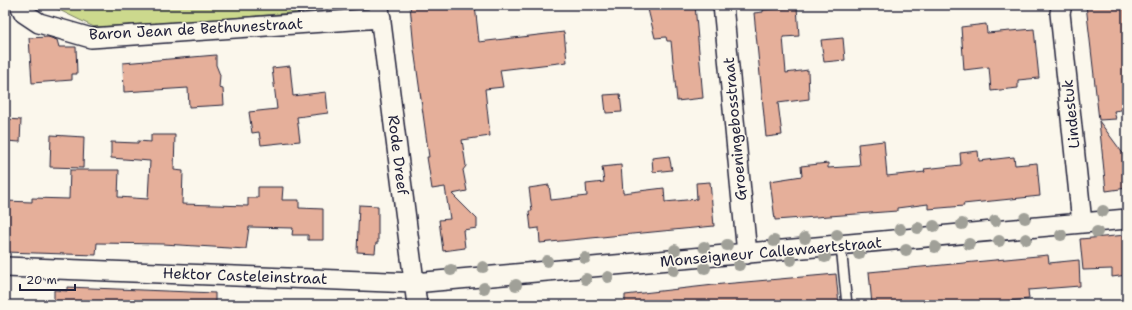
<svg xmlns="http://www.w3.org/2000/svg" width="1132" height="310" font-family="'Shantell Sans',sans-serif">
<rect width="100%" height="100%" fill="#fbf7ec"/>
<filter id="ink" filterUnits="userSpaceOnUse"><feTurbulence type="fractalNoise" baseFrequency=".025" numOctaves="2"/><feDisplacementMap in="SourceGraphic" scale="8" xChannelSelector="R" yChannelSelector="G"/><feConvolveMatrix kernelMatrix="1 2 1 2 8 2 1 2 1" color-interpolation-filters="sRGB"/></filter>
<g filter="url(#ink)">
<path fill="#ccd98d" stroke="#777e64" d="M49,5H367V6L211,20L94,27Z"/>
<path fill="#e5af9a" stroke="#22223b" d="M410,5H436V7L475,5L479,42L564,32L567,62L500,70L503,87L485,89L490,136L462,140L466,166L463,170L467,191L452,194L477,219V228L463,230L465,248L443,251L439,220L450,219L445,187L432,189L427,157H429L414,49Z
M647,5H695L703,98L677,101L671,41H667L666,37L655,38Z
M1086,5H1127V45H1125L1127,69H1124L1127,109L1114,111L1116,119L1099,120Z
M797,7L799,36L783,37L786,73L808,70L809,99L778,103L782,135L766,137L754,13L763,12V10Z
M986,24L987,33L1034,29L1039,78L1018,80V88L991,91L989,67L964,70L961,27Z
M48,37L57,40L59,47H76L77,74H72V80L32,83L29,38Z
M843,38L845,60L824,62L821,40Z
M216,55V65L220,75L219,88L223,89L224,105L189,107L188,88L124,92L123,63Z
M290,66L293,96L326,92L328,113L297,117L300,141L261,145L259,132L252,133L249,112L277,109L272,68Z
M620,94L622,112L606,113L604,95Z
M7,119L21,120L20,142L6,141Z
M1099,121L1127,159V188L1106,191Z
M51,135L84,137L83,168L50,167Z
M151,135H175L174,170L183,171L182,204L248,206V198H258V187H283L282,200H299V208L323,209V240H308V235H292L293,228L249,227L246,249L163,244L97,243L96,255L5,252V201L32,202V198L69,199L70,170H119L118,197L148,199L150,161L111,158V142L138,143V141L151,142Z
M884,141L887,176L925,172L924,169L961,165L960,153L978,151L979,161L1014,157L1015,165L1037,163L1040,196L963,204L964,206L928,209V204L897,208V211L775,220L770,181L802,176L801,166L828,163V168L860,166L858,144Z
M669,156L672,170L653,172L652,158Z
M621,165L623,193L664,188L665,202L697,199L696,183L710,182L714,226L540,243L539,228L531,229L529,211H532L529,188L549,185L551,200L587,196L586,184L604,182L602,167Z
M359,205L378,206V243H376L375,253L357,252Z
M1127,235V275L1112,277V269L1083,270L1080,239Z
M1048,255L1049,263L1079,260L1080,286L1028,290L1029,299L969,305H872L869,272Z
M836,274L839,305H625V295L723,284Z
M67,287L215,293V305H54V290L67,291Z"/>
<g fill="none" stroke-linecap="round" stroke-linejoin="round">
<defs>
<path id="service" d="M841,246L847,305"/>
<path id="minor" d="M20,5L24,13L39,23L91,38L381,18
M723,5L747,254
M1062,5L1060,13L1082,223
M379,7L417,305
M5,267L414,283L1127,219"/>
</defs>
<use href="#service" stroke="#22223b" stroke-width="12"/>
<use href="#minor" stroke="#22223b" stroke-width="22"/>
<use href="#service" stroke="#fbf7ec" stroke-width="9"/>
<use href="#minor" stroke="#fbf7ec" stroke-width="19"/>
</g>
<g fill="#a0a098">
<circle cx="1103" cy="211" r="6"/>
<circle cx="1025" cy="218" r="6"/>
<circle cx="995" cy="221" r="6"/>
<circle cx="962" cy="224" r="6"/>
<circle cx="934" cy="226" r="6"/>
<circle cx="918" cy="228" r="6"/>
<circle cx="900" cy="229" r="6"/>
<circle cx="1097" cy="232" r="6"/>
<circle cx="837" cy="235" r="6"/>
<circle cx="1061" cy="235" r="6"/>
<circle cx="805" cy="238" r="6"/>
<circle cx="1026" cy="239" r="6"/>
<circle cx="774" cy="241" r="6"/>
<circle cx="999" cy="241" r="6"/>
<circle cx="969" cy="244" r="6"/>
<circle cx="727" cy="245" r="6"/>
<circle cx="704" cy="247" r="6"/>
<circle cx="935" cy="247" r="6"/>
<circle cx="675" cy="250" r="6"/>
<circle cx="906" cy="250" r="6"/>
<circle cx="859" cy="254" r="6"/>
<circle cx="825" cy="257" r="6"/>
<circle cx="585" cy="258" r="6"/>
<circle cx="791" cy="260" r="6"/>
<circle cx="547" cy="261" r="6"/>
<circle cx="739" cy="265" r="6"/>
<circle cx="483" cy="267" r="6"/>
<circle cx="705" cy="268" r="6"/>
<circle cx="451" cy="270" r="6"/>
<circle cx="674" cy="270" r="6"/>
<circle cx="608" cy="277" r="6"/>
<circle cx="586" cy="279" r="6"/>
<circle cx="516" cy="285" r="6"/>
<circle cx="484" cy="288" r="6"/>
</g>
</g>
<g text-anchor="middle" stroke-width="3" stroke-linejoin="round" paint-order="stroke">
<g font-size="15" fill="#22223b" stroke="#fbf7ec">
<text transform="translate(196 29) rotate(-3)" y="5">Baron Jean de Bethunestraat</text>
<text transform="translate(1071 114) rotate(-96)" y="5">Lindestuk</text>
<text transform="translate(735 129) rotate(-95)" y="5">Groeningebosstraat</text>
<text transform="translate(398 155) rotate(83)" y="5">Rode Dreef</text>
<text transform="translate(771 252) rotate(-5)" y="5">Monseigneur Callewaertstraat</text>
<text transform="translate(245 276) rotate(2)" y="5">Hektor Casteleinstraat</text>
</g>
</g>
<rect width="1132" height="310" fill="none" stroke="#fbf7ec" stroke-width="20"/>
<rect x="10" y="10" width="1112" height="290" fill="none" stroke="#22223b" stroke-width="1.5" filter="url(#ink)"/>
<path d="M20 284v6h55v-6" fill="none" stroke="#22223b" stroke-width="2"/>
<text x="26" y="284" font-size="12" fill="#22223b" stroke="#fbf7ec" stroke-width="3" paint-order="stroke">20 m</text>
</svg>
